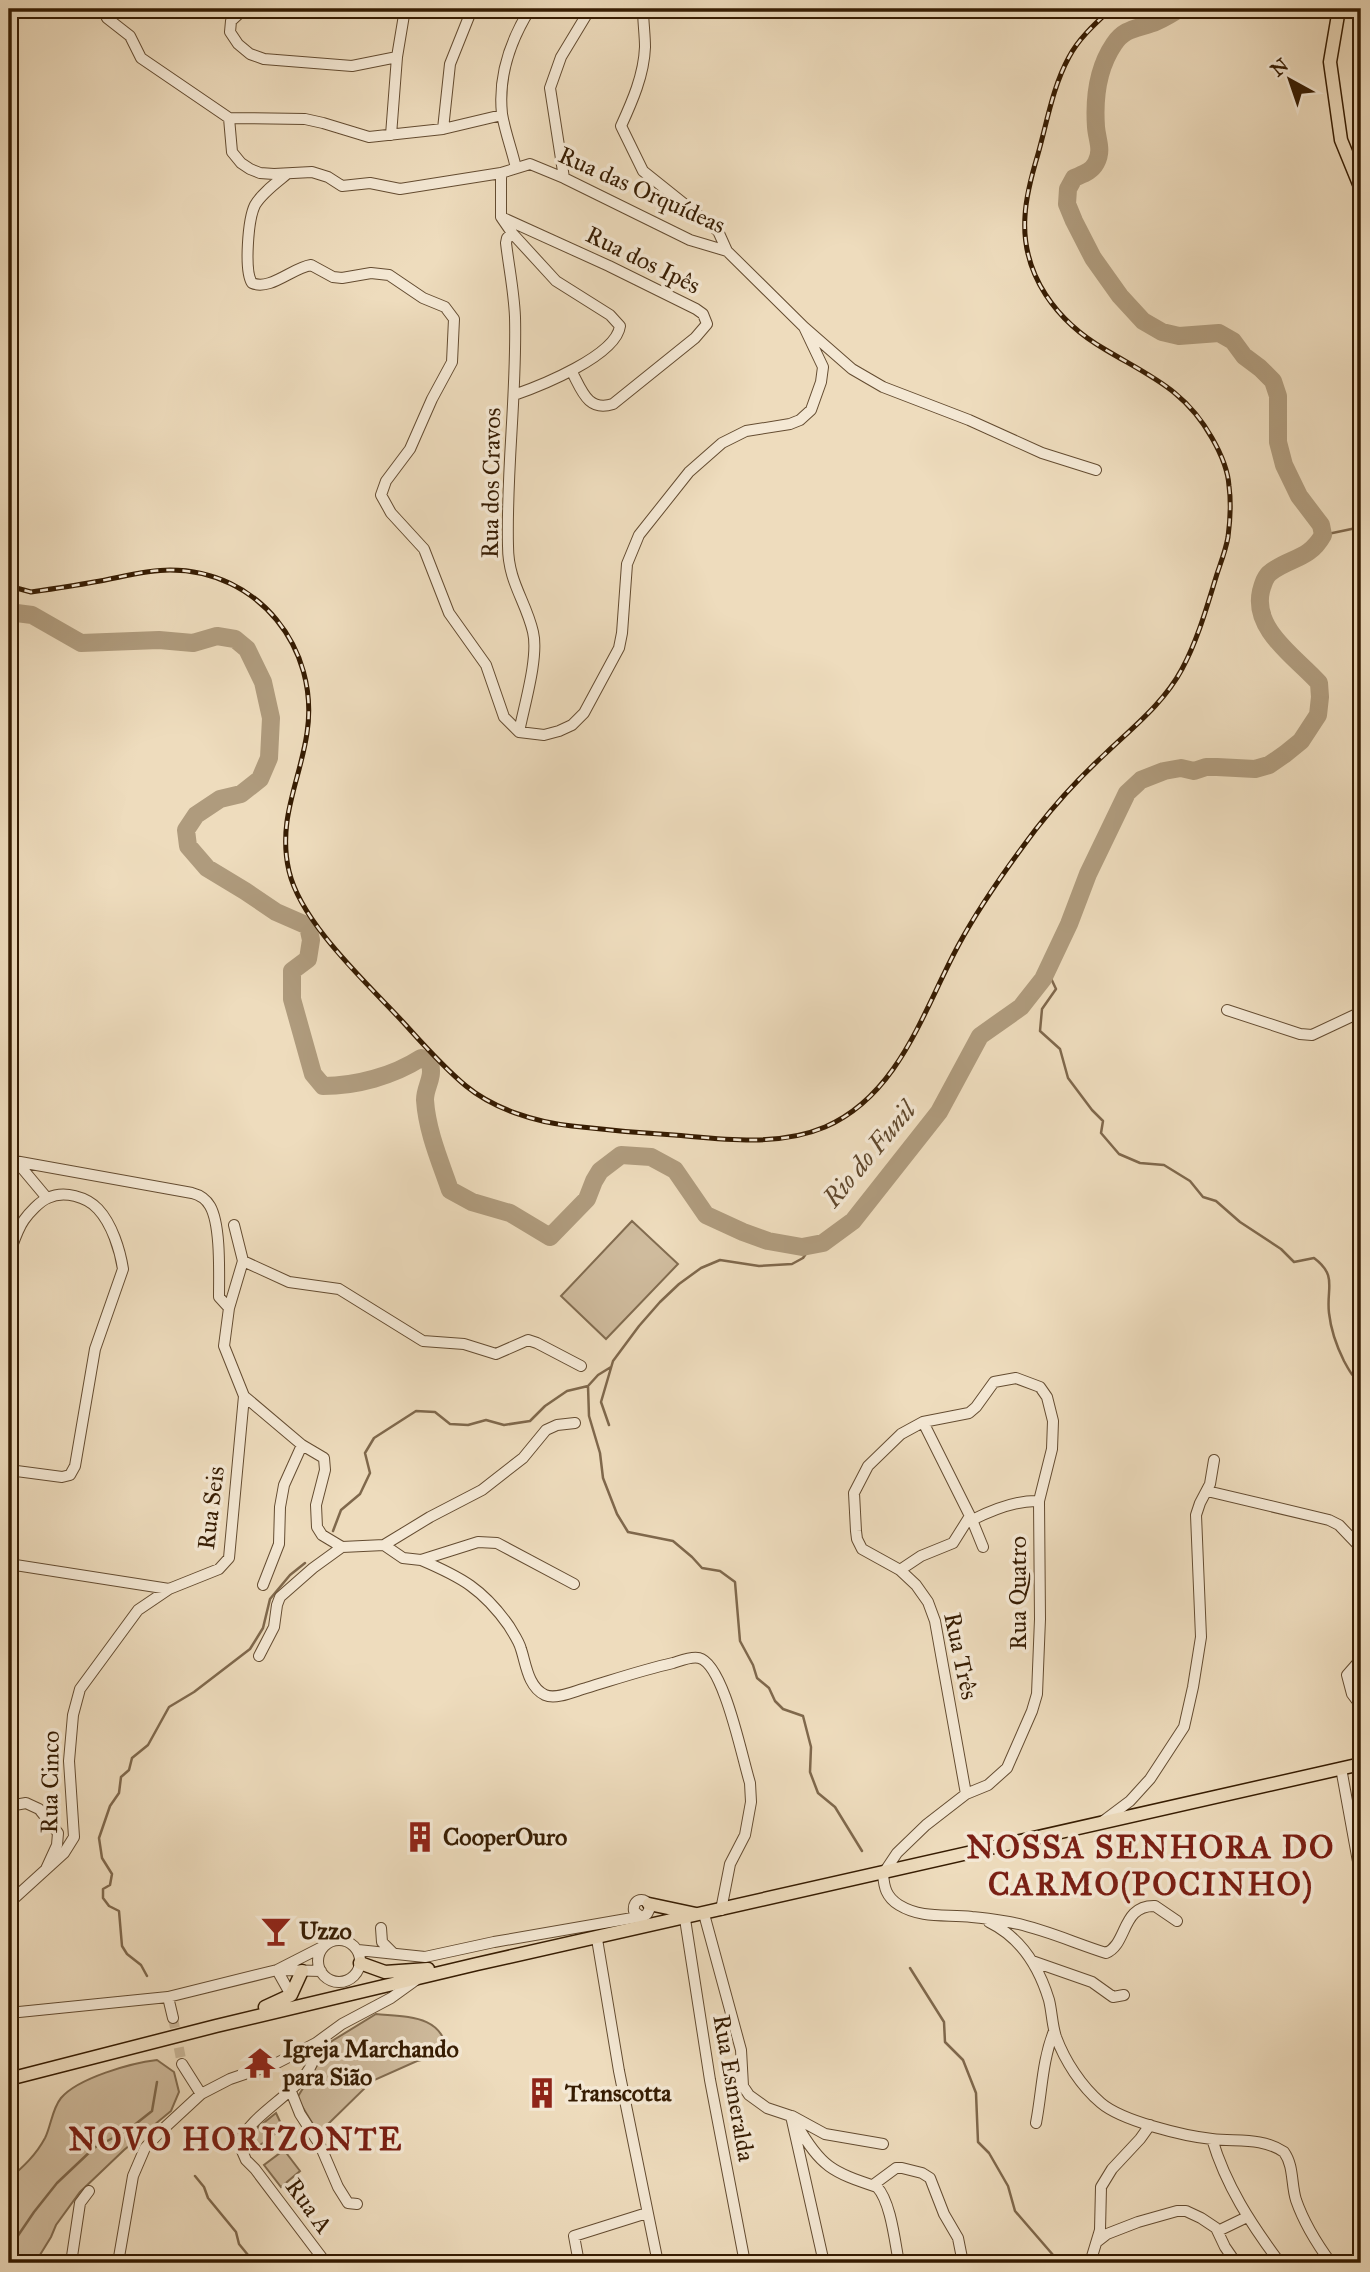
<svg xmlns="http://www.w3.org/2000/svg" width="1370" height="2272" font-family="'IM FELL Great Primer',serif">
<rect width="100%" height="100%" fill="#eedcbd"/>
<filter id="stains"><feTurbulence type="fractalNoise" baseFrequency=".00286" numOctaves="4"/><feColorMatrix values="0 0 0 0 .2 0 0 0 0 .09 0 0 0 0 .02 0 0 0 .5 -.17"/></filter>
<radialGradient id="worn" r=".72"><stop offset=".6" stop-color="#630" stop-opacity="0"/><stop offset="1" stop-color="#630" stop-opacity=".3"/></radialGradient>
<path fill="#cfbb9d" stroke="#826c50" stroke-width="2" d="M632,1221L678,1264L606,1339L561,1296Z
M376,2014C407,2017 443,2014 448,2054L417,2061L372,2081L322,2130L314,2126L297,2098L332,2041Z
M157,2060L174,2072L179,2092L171,2111L124,2150L80,2192L56,2225L51,2237L35,2263H9V2179C23,2167 36,2155 45,2138C51,2126 52,2109 61,2098C78,2078 131,2063 157,2060Z
M276,2113L283,2128L248,2154L243,2146L246,2137Z
M284,2150L300,2171L281,2187L264,2165Z"/>
<g fill="none" stroke-linecap="round" stroke-linejoin="round">
<path stroke="#7f684c" stroke-width="2.5" d="M1323,535L1361,527
M1048,972L1056,989L1042,1009L1040,1031L1060,1049L1068,1078L1092,1110L1103,1121L1101,1133L1119,1154L1140,1163L1164,1165L1190,1181L1203,1197L1216,1201L1240,1222L1281,1249L1294,1262L1314,1258C1338,1276 1326,1288 1329,1313C1331,1331 1336,1345 1344,1361C1349,1370 1352,1377 1361,1382
M588,1386L589,1416L600,1453L603,1478L617,1514L628,1532L673,1541L692,1557L702,1568L720,1571L735,1582L740,1641L753,1665L757,1678L769,1688L775,1701L783,1709L803,1716L811,1747L810,1772L818,1793L835,1807L862,1851
M609,1425L601,1402L613,1361L639,1326L660,1302L679,1284L701,1268L720,1260L759,1266L792,1264L803,1258L812,1245
M333,1531L341,1510L360,1494L370,1473L365,1453L374,1438L416,1411L435,1412L450,1424L468,1425L486,1420L504,1425L530,1421L545,1406L567,1391L588,1386L598,1375L611,1367
M910,1968L944,2022L945,2042L963,2060L976,2093L978,2142L989,2153L1008,2186L1015,2211L1060,2263
M147,1976L141,1965L127,1954L122,1946L119,1911L109,1906L103,1898V1889L110,1885L112,1874L102,1858L99,1838L110,1806L119,1793L121,1777L129,1770L132,1758L148,1745L169,1707L194,1692L250,1649L263,1628L270,1599L290,1575L305,1563
M195,2176L204,2187L208,2198L236,2232L239,2244L248,2255L259,2263
M9,2244L15,2240L34,2212L57,2183L94,2148L128,2130L152,2111L157,2082"/>
<path stroke="#af9b7d" stroke-width="18" d="M9,612L32,615L81,643L159,640L193,643L217,636L235,639L247,649L263,682L271,718L269,758L260,779L241,794L220,799L196,815L186,830L188,846L207,868L245,891L276,912L308,926L311,940L308,959L292,971V999L313,1074L323,1086C356,1086 393,1076 421,1058L430,1063C434,1079 425,1086 425,1100C427,1131 440,1161 450,1190L472,1202L510,1213L550,1237L587,1199L594,1181L600,1171L621,1155L651,1157L675,1170L706,1215L743,1232L768,1241L802,1247L823,1243L853,1221L939,1112L980,1036L1021,1007L1043,979L1069,924L1088,874L1127,793L1141,780L1164,771L1181,768L1194,771L1206,767H1217L1255,769L1269,765L1285,754L1301,741L1318,715L1320,697L1319,683C1297,658 1252,630 1261,591C1263,584 1265,576 1271,572C1291,557 1309,560 1323,535L1321,525L1299,496L1284,465L1278,442V396L1273,381L1260,368L1244,356L1233,341L1219,333L1179,336L1162,332L1143,321L1120,296L1093,258L1074,221L1067,204L1068,189L1074,178C1083,174 1091,172 1096,163C1103,150 1097,140 1096,127C1094,98 1097,69 1114,44C1124,29 1135,29 1150,24C1160,21 1171,14 1179,9"/>
<path stroke="#c9b698" stroke-width="10" stroke-dasharray="10 5" stroke-linecap="butt" d="M173,2018L182,2064"/>
<defs>
<path id="minor" d="M103,9L107,18L130,36L141,58L229,118L232,152L241,163L250,169L260,173L274,174L312,172L328,177L342,186L370,183L400,189L501,173L530,164L564,178L690,240L727,251
M244,9L231,21L230,32L238,44L250,54L264,59L352,66L397,57
M643,9C643,21 645,35 645,47C644,75 632,102 621,126L643,171L718,231L727,251L804,327L852,369L883,387L969,420L1042,453L1096,470
M229,118L305,119L323,123L369,137L443,129L502,115
M443,129L450,64L472,9
M391,135L397,57L405,9
M516,168C512,150 505,132 502,114C498,76 510,41 530,9
M501,173V217L512,233L556,281L610,315L620,326C616,356 540,386 514,395
M287,174C276,183 262,193 255,205C248,219 244,271 252,283C270,291 292,268 311,265L333,277L342,278L371,273L389,275L423,298L445,307L454,319L452,362L432,399L410,449L386,481L381,495L391,513L424,549L449,613L486,665L504,717L519,732L544,735L559,731L572,725L584,713L619,648L622,633L627,564L639,535L689,472L722,443L746,431L790,424L800,420L811,410L821,382L823,367L804,327
M564,178L550,88L561,57L590,9
M501,217L609,266L696,309L703,314L707,324L695,338L613,404C588,412 582,391 572,372
M512,233L507,238L506,243C509,268 514,292 515,317C517,394 506,470 508,546C508,582 526,601 533,632C539,657 524,706 519,732
M1227,1010L1300,1034L1312,1035L1361,1012
M9,1160L192,1193C200,1195 206,1199 210,1206C221,1225 219,1274 219,1297L229,1308L224,1346L244,1396L302,1445L324,1458L325,1470L316,1505L317,1527L322,1535L342,1547
M16,1161L47,1198
M9,1255C13,1244 17,1230 24,1220C29,1213 40,1201 48,1198C64,1190 87,1197 98,1209C112,1224 120,1250 123,1269L95,1349L75,1466L70,1475L62,1477L9,1470
M243,1261L289,1282L339,1289L423,1341L464,1344L496,1354L528,1340L537,1343L581,1366
M229,1308L243,1261L234,1225
M923,1422L972,1520L983,1547
M1207,1491L1329,1520L1339,1525L1361,1548
M972,1520C992,1510 1017,1500 1039,1501
M384,1545L403,1558L421,1560L478,1542L497,1543L574,1584
M421,1560C461,1577 483,1589 509,1626C513,1633 519,1641 521,1649C526,1664 528,1687 545,1695C556,1700 575,1691 586,1688C616,1679 642,1670 673,1663C680,1661 691,1656 699,1658C724,1664 742,1758 750,1783L751,1802L745,1835L730,1864L721,1910
M9,1564L169,1589
M900,1570L921,1556L953,1543L970,1516
M263,1585L279,1544L280,1507L284,1485L302,1445
M259,1656L274,1627L277,1605L280,1597L313,1568L342,1547L384,1545L430,1517L482,1490L523,1458L546,1430L557,1425L575,1423
M1361,1659L1347,1675L1352,1694L1361,1706
M1341,1768L1361,1878
M966,1794L935,1621L928,1602L916,1585L900,1570L862,1549L857,1539L856,1531L854,1493L868,1466L901,1434L923,1422L969,1413L976,1407L994,1382L1016,1378L1040,1387L1047,1397L1053,1421L1052,1449L1039,1501L1040,1619L1037,1694L1032,1711L1007,1768L988,1785L966,1794L926,1825L897,1853L883,1874C884,1887 886,1897 899,1905C922,1919 946,1914 972,1917C984,1918 997,1920 1009,1922C1042,1928 1074,1943 1106,1953C1128,1944 1121,1905 1155,1906L1177,1921
M9,1806L26,1803L39,1809L58,1833L57,1845L46,1869
M1102,1822L1130,1801L1150,1779L1184,1727L1193,1687L1201,1637L1196,1515L1200,1503L1210,1484L1214,1460
M9,1903L64,1853L74,1837L69,1761L73,1715L80,1689L138,1610L169,1589L219,1569L229,1558L244,1396
M704,1914L741,2050L743,2086L749,2095L767,2108L791,2116L824,2263
M685,1919L710,2080L745,2263
M989,1922C1020,1937 1039,1967 1049,2000C1052,2012 1052,2025 1056,2037C1065,2061 1081,2086 1101,2103C1122,2121 1184,2136 1212,2139C1237,2142 1262,2137 1284,2152C1294,2166 1291,2184 1296,2200C1304,2223 1317,2244 1331,2263
M381,1928L382,1942L394,1954
M597,1939L619,2071L658,2263
M318 1961a21 21 0 1 1 42 0a21 21 0 1 1-42 0Z
M358,1950L425,1957L494,1942L644,1916L647,1914L650,1908C646,1895 632,1899 634,1911L640,1916
M1032,1961L1092,1982L1113,1997L1124,1995
M277,1970L291,1995
M281,1970L321,1971
M168,1997L173,2018
M9,2013L168,1997L277,1970L324,1946
M316,2043C319,2087 254,2106 239,2144L246,2160L255,2169L326,2263
M182,2064L201,2094
M290,2089L300,2114L320,2145L338,2187L348,2203L357,2204
M792,2116L825,2134L883,2144
M1036,2123C1042,2092 1042,2061 1054,2031
M797,2125C821,2167 832,2172 877,2187C891,2202 895,2243 899,2263
M1212,2139C1226,2186 1251,2224 1280,2263
M873,2185L896,2168H902L922,2173L930,2178L944,2214L958,2238L963,2263
M1218,2231L1247,2217
M1098,2241L1107,2234L1138,2222L1177,2211H1186L1201,2218L1216,2228L1225,2247L1236,2263
M71,2263L80,2203L89,2191
M118,2263L133,2176L145,2148L161,2131L201,2094L230,2079L277,2063L316,2043L342,2024L391,1998L416,1980
M579,2263L574,2236L647,2213
M1090,2263L1100,2230L1101,2187L1112,2169L1140,2139L1150,2125"/>
<path id="major" d="M1339,9L1330,62L1341,140L1361,189
M649,1904L696,1914
M360,1963L385,1972L428,1969
M265,2007L291,1995L302,1971
M9,2079L216,2026L477,1964L1361,1764"/>
</defs>
<use href="#minor" stroke="#644c31" stroke-width="12"/>
<use href="#major" stroke="#361c02" stroke-width="15"/>
<use href="#minor" stroke="#f4e8d4" stroke-width="10"/>
<use href="#major" stroke="#eedcbd" stroke-width="12"/>
<defs>
<path id="rail" d="M9,586L31,592C52,589 73,586 94,582C119,578 144,570 170,570C258,570 320,648 307,733C300,781 277,820 289,871C301,923 366,982 403,1022C423,1044 443,1067 466,1086C494,1109 535,1122 572,1126C606,1130 640,1133 674,1135C723,1139 778,1147 825,1127C899,1095 923,1011 958,946C980,905 1008,866 1036,829C1057,802 1080,777 1105,754C1132,728 1164,703 1182,669C1198,639 1207,606 1217,574C1221,562 1226,549 1228,537C1230,522 1231,501 1229,486C1228,469 1220,452 1212,438C1185,390 1151,377 1106,350C1057,322 1021,275 1025,216C1026,195 1032,174 1038,154C1047,122 1053,86 1069,57C1079,38 1096,23 1111,9"/>
</defs>
<use href="#rail" stroke="#361c02" stroke-width="5"/>
<use href="#rail" stroke="#f4e8d4" stroke-width="2.5" stroke-dasharray="8" stroke-linecap="butt"/>
</g>
<defs>
<symbol id="building-bare" viewBox="-9 -9 18 18"><path d="M-4-6H4V6H1V3H-1V6H-4ZM-2.5-4.3h1.7v1.8h-1.7ZM.8-4.3h1.7v1.8H.8ZM-2.5-1h1.7V.8h-1.7ZM.8-1h1.7V.8H.8Z" fill="#8f2418" stroke="#f4e8d4" stroke-width="2.5" paint-order="stroke"/></symbol>
<symbol id="bar-bare" viewBox="-9 -9 18 18"><path d="M-6-5H6L.8 .8V4.5H3.5V6h-7V4.5H-.8V.8Z" fill="#8f2418" stroke="#f4e8d4" stroke-width="2.5" paint-order="stroke"/></symbol>
<symbol id="temple-bare" viewBox="-9 -9 18 18"><path d="M0-6L5-2H3V0L6.5 2.5H4V6H1.5V3h-3V6H-4V2.5H-6.5L-3 0V-2H-5Z" fill="#8f2418" stroke="#f4e8d4" stroke-width="2.5" paint-order="stroke"/></symbol>
</defs>
<g fill-rule="evenodd">
<use href="#building-bare" x="398" y="1815" width="44" height="44"/>
<use href="#bar-bare" x="254" y="1909" width="44" height="44"/>
<use href="#temple-bare" x="238" y="2041" width="44" height="44"/>
<use href="#building-bare" x="520" y="2071" width="44" height="44"/>
</g>
<g text-anchor="middle" stroke-width="7" stroke-linejoin="round" paint-order="stroke">
<g font-size="24" fill="#361c02" stroke="#f4e8d4">
<text transform="translate(642 190) rotate(24)" y="8">Rua das Orquídeas</text>
<text transform="translate(643 260) rotate(26)" y="8">Rua dos Ipês</text>
<text transform="translate(491 483) rotate(-89)" y="8">Rua dos Cravos</text>
<text transform="translate(211 1508) rotate(-83)" y="8">Rua Seis</text>
<text transform="translate(1018 1593) rotate(-90)" y="8">Rua Quatro</text>
<text transform="translate(961 1656) rotate(78)" y="8">Rua Três</text>
<text transform="translate(50 1782) rotate(-89)" y="8">Rua Cinco</text>
<text transform="translate(734 2088) rotate(80)" y="8">Rua Esmeralda</text>
<text transform="translate(309 2206) rotate(54)" y="8">Rua A</text>
</g>
<g font-size="24" font-weight="bold" fill="#361c02" stroke="#f4e8d4" text-anchor="start">
<text x="443" y="1845">CooperOuro</text>
<text x="299" y="1939">Uzzo</text>
<text x="283" y="2057">Igreja Marchando<tspan x="283" dy="28">para Sião</tspan></text>
<text x="565" y="2101">Transcotta</text>
</g>
<g font-size="26" font-style="italic" fill="#60482d" stroke="#f4e8d4">
<text transform="translate(869 1154) rotate(-50)" y="9">Rio do Funil</text>
</g>
<g font-size="32" font-weight="bold" letter-spacing="2" fill="#7a1f14" stroke="#f4e8d4">
<text x="1151" y="1858">NOSSA SENHORA DO<tspan x="1151" dy="37">CARMO(POCINHO)</tspan></text>
<text x="236" y="2150">NOVO HORIZONTE</text>
</g>
</g>
<rect width="1370" height="2272" fill="none" stroke="#eedcbd" stroke-width="35"/>
<rect x="10" y="10" width="1349" height="2251" fill="none" stroke="#361c02" stroke-width="3.5"/>
<rect x="18" y="18" width="1335" height="2237" fill="none" stroke="#361c02" stroke-width="2"/>
<g transform="translate(1290 80) rotate(320)" stroke="#f4e8d4" stroke-width="5" paint-order="stroke">
<path d="M0-5L12 26L0 18L-12 26Z" fill="#361c02"/>
<text y="-10" font-size="19" font-weight="bold" text-anchor="middle" fill="#361c02">N</text>
</g>
<rect width="100%" height="100%" filter="url(#stains)"/>
<rect width="100%" height="100%" fill="url(#worn)"/>
</svg>
